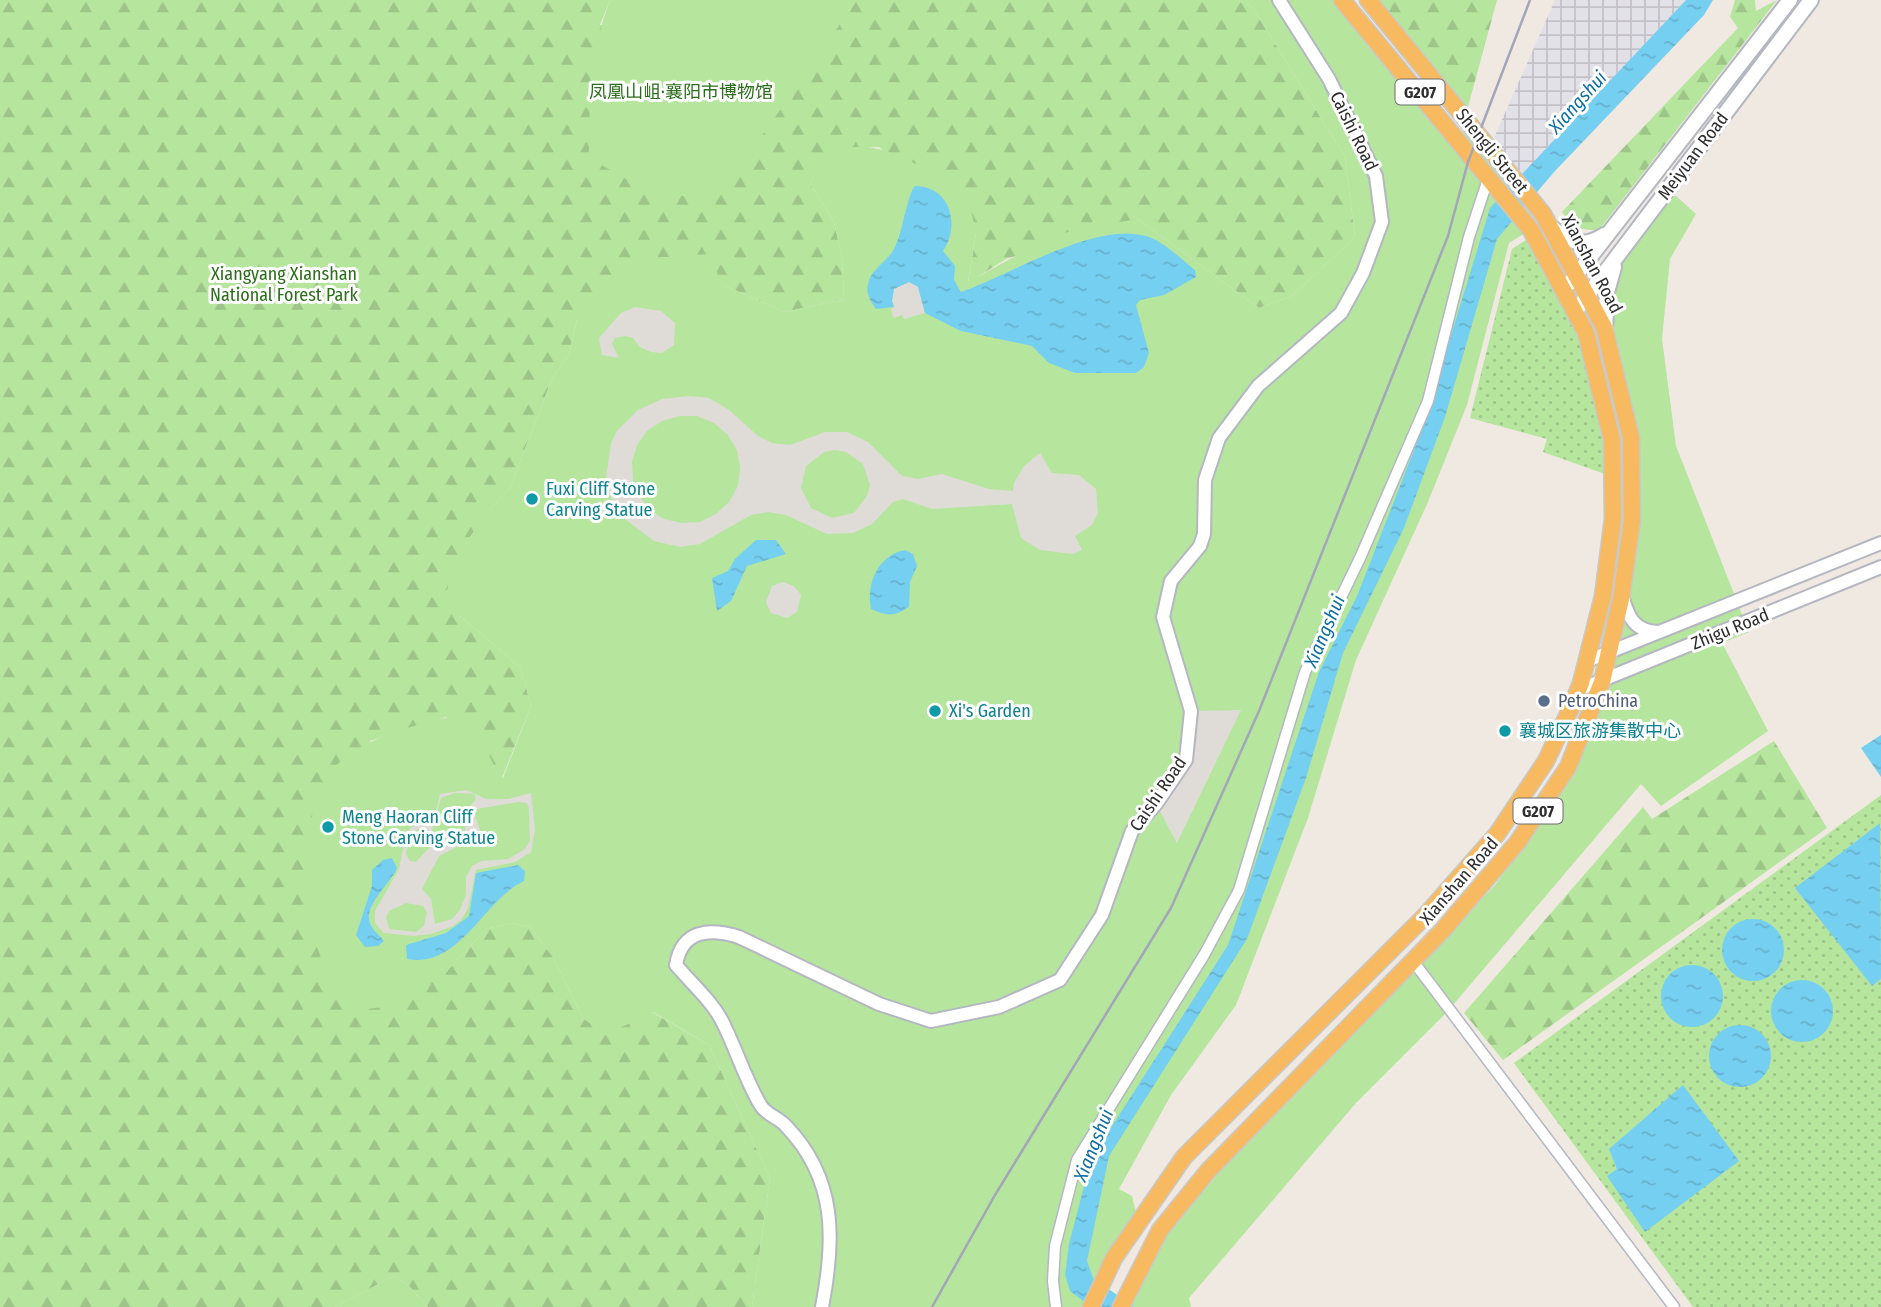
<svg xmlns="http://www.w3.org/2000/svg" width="1881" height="1307" font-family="'Fira Sans Condensed','Noto Sans SC',sans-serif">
<defs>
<pattern id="industrial-grid" width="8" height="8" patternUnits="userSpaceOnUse" patternTransform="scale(1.75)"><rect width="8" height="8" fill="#e3e1e8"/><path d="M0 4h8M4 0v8" fill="none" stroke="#c3c1c7"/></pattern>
<pattern id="grass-dots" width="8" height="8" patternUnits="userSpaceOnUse" patternTransform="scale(1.75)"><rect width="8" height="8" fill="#b6e59e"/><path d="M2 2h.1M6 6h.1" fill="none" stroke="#9dc588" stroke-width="1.8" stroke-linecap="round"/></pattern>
<pattern id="forest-firs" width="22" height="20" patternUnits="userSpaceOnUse" patternTransform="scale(1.75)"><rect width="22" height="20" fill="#b6e59e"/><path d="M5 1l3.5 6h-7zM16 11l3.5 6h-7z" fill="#9dc588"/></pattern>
<pattern id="water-ripples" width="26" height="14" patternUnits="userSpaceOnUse" patternTransform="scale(1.75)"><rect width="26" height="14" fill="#75cff0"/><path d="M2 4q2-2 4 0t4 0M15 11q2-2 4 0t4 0" fill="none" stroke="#66b2ce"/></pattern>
</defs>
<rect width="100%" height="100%" fill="#efe9e1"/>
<path fill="url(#industrial-grid)" d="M1555,0H1686L1522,175L1493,140Z"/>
<path fill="url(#grass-dots)" d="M1529,238L1583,336L1606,443L1605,474L1543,452L1547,439L1470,418L1512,249Z
M1881,795V1307H1693L1514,1063Z"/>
<path fill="url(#forest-firs)" d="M0,0H610L600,25L849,9L857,0H1238L1253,8L1345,157L1355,237L1292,296L1259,308L1138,219L1006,259L968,283L976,233L879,147C842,149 830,149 810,183L834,222L842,258L844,299L785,312L723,285L577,320L569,354L552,379L510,488L489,510L459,615L521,668L531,706L502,778L486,755L446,717L370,741L447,971L486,929L511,923L530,927L553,957L584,1019L652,1012L709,1045L770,1178L752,1307H428L409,1286L394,1276L335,1307H0Z
M1368,0H1497L1465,118Z
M1735,0H1755L1756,11L1777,0L1599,230C1580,230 1572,228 1562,212L1738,28L1730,17Z
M1774,741L1827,828L1503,1060L1464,1013L1643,807L1652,819Z"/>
<path fill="#b6e59e" d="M610,0H857L717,200L649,192L589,158C589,103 590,52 610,0Z
M1238,0H1342L1457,147L1470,112L1552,211L1543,222L1509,243L1467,405L1428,502L1356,660L1308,818L1236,1005L1171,1095L1119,1189L1132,1196L1138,1221L1091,1307H752L770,1178L709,1045L653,1012L605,1035L584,1019L553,957L530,927L511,923L486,929L447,971L398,1005L368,1009L331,987C322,960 311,932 305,905C302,890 306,872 307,857C312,773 336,750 414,726C434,720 458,710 475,728C488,741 487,761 503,778L531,706L521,668L459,615L447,592L452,562L489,510L510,488L552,379L569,354L577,320L612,278L653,258L708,254L723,285L785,312L844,299L842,258L834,222L810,183C814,176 818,165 824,160C865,123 933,173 968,197L976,233L968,282L1047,239L1077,229L1138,219L1259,308L1292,296L1355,237L1345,157L1253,8Z
M1675,195L1696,214L1670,259L1662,339L1676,446L1749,632L1722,643L1768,731L1661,806L1641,784L1447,1012L1356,1103L1189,1298L1191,1307H1132L1129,1303L1165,1236L1237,1152L1495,885L1577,770L1624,626L1641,514L1638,441L1599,290Z
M394,1276L409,1286L428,1307H335Z"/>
<path fill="#dfdcd8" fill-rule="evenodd" d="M909,282L918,286L925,313L904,319L902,315L893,318L891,309L894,307L892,301L894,289Z
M635,307L661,311L675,323L674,345L662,353L651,352L640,347L633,338L625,336L615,338L612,344L619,358L602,355L599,338L621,313Z
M689,396L709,398L729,410L758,436L772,443L790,445L825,432H847L868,442L902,476L918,479L942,474L989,489L1013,491L1014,483L1024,466L1040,453L1052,473L1079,475L1096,489L1098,513L1092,525L1075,536L1082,550L1073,554L1040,550L1021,538L1012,504L932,509L903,499L893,502L872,524L853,533L827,534L786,515L768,512L751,515L700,544L680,547L654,541L621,516L612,500L606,479L611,443L617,431L638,410L662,399ZM679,416H697L714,423L728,435L737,450L740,468L738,486L729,502L716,514L700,522L682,523L664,519L650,510L639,496L633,480L632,462L637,445L647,431L662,421ZM835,450L846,452L863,464L870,485L867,496L854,513L832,518L811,508L801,488L806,466L824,452Z
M783,582L794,586L801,595L797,612L787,618L771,613L766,602L772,586Z
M1241,710L1177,843L1156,804L1186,760L1191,711Z
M466,790L486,799H508L531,793L535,830L531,852L515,862L476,870L468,908L461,920L453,926L431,934L413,936L384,933L375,923V911L399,869L406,835L411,827L434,821L440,794ZM455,793L474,794L476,799L465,813V833L449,842H437L431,834L441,798ZM518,802L527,803L529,808L530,841L525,849L508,859L482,861L472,866L466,877V895L460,910L452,919L435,924L431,899L422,889L439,856L476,837L480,830L474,813L477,809ZM418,829L423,830L427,837L429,848L416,862L410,861L406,854L408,842L412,833ZM406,903L423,906L427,912L424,926L416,932L389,929L386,917L389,911Z"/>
<path fill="url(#water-ripples)" d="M1686,0H1713L1704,15L1555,171L1497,239L1445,417L1404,528L1343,653L1306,778L1247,939L1109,1156L1087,1261L1093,1278L1134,1307H1091L1070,1291L1065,1275L1069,1244L1091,1159L1228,945L1319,672L1357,596L1423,427L1490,208Z
M915,186C950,186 961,225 943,251L955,266L954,280L961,292C1010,275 1095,221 1146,236C1162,240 1182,260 1195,270L1196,277L1164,295L1140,300L1136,305L1149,353L1144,367L1136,373H1075L1049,363L1032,346L961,331L925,313L918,287L909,282L894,289L892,301L894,307L876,309C870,300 866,295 868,284C870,270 888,261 894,249C903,233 907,194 915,186Z
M756,540H776L786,554L747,566L731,601L717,611L712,578L728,571L735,559Z
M905,550L913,554L917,566L910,582L909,607C894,617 887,616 871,609C866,584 878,555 905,550Z
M1881,735V777L1861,748Z
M1880,823L1881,979L1872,986L1795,888Z
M392,858L397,868C392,882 363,905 370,923C372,930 380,935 384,941L378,946L365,947L356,935L372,886V870L383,860Z
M518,865L525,871L524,881C483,900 460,969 407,959L406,945L446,933L469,916L476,873Z
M1722 950a31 31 0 1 1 62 0a31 31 0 1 1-62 0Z
M1661 996a31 31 0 1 1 62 0a31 31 0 1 1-62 0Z
M1771 1011a31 31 0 1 1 62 0a31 31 0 1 1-62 0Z
M1709 1056a31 31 0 1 1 62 0a31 31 0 1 1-62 0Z
M1683,1085L1739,1161L1645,1232L1607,1176L1617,1169L1609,1149Z"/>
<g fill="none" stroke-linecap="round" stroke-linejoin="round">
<defs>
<path id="minor" d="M1413,961L1674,1307
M1056,1307L1053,1281L1055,1246L1077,1160L1204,955L1239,890L1305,672L1360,558L1428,401L1469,237L1489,176"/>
<path id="tertiary" d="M1622,595C1628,617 1634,631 1658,632
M1587,661L1881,543
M1578,690L1881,567
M822,1307C835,1240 837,1179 786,1126C779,1118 767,1115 761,1106C745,1079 737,1051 723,1023C713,1002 691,983 676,965C682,929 710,928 739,937L879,1004L931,1021L999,1007L1060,980L1102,915L1132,831L1156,804L1186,760L1191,711L1163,617L1171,581L1200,546L1204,534L1205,480L1219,438L1258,386L1341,313L1363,273L1382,222L1376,176L1329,79L1279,0"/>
<path id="secondary" d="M1551,227C1570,242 1583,249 1604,235
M1570,283L1790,0
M1575,312L1811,0
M1605,330L1607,292L1614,267"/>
<path id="trunk" d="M1091,1307L1114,1258L1184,1157L1425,916L1497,834L1546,761L1570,710L1581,683L1603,596L1613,519L1612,440L1586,333L1531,230L1342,0
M1121,1307L1160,1230L1208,1171L1443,930L1517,843L1568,767L1602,682L1621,599L1632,520L1631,438L1604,327L1543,214L1368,0"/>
</defs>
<use href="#minor" stroke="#b4b7c1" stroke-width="13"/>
<use href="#tertiary" stroke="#b4b7c1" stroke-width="16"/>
<use href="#secondary" stroke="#b4b7c1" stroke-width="18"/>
<use href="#trunk" stroke="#c9c9c9" stroke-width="19"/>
<use href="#minor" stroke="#fff" stroke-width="10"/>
<use href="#tertiary" stroke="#fff" stroke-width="12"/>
<use href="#secondary" stroke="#fff" stroke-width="14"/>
<use href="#trunk" stroke="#f8ba60" stroke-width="16"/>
<path stroke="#a3a6b8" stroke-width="2.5" d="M932,1307L995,1195L1171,908L1259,711L1448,236L1468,162L1530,0"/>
</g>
<g fill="#0f9aa8" stroke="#fff" stroke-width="2.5">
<circle cx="532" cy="499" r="7"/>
<circle cx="935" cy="711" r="7"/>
<circle cx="1505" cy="731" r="7"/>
<circle cx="328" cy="827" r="7"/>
</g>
<circle fill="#5c6f8a" stroke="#fff" stroke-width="2.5" cx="1544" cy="701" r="7"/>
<g text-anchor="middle" stroke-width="6" stroke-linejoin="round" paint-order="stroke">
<g fill="#fff" stroke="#6d6d6d" stroke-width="2">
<rect x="1395.5" y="79.5" width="49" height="25" rx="5"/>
<rect x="1513.5" y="798.5" width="49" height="25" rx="5"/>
</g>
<g font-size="16" font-weight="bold" fill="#2e2e2e">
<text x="1420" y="98">G207</text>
<text x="1538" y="817">G207</text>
</g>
<g font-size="18" fill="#2c6e1b" stroke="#fff">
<text x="681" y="98">凤凰山岨·襄阳市博物馆</text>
<text x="284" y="280">Xiangyang Xianshan<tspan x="284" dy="21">National Forest Park</tspan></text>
</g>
<g font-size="18" fill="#2e2e2e" stroke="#fff">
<text transform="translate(1354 131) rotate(64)" y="6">Caishi Road</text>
<text transform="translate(1492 151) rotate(51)" y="6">Shengli Street</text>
<text transform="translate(1693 156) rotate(-53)" y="6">Meiyuan Road</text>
<text transform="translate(1592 264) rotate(62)" y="6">Xianshan Road</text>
<text transform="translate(1730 629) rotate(-22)" y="6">Zhigu Road</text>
<text transform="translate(1158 794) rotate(-56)" y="6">Caishi Road</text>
<text transform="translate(1459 881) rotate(-49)" y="6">Xianshan Road</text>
</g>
<g font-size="18" fill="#0d838f" stroke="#fff" text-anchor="start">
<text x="546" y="495">Fuxi Cliff Stone<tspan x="546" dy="21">Carving Statue</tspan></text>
<text x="949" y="717">Xi's Garden</text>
<text x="1519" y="737">襄城区旅游集散中心</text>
<text x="342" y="823">Meng Haoran Cliff<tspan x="342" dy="21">Stone Carving Statue</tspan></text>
</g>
<g font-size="18" fill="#4e5e75" stroke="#fff" text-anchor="start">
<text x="1558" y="707">PetroChina</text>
</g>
<g font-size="19" font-style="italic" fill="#0d6fa3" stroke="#fff">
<text transform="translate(1577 102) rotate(-48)" y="7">Xiangshui</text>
<text transform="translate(1324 631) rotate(-67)" y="7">Xiangshui</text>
<text transform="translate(1093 1145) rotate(-68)" y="7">Xiangshui</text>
</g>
</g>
</svg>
